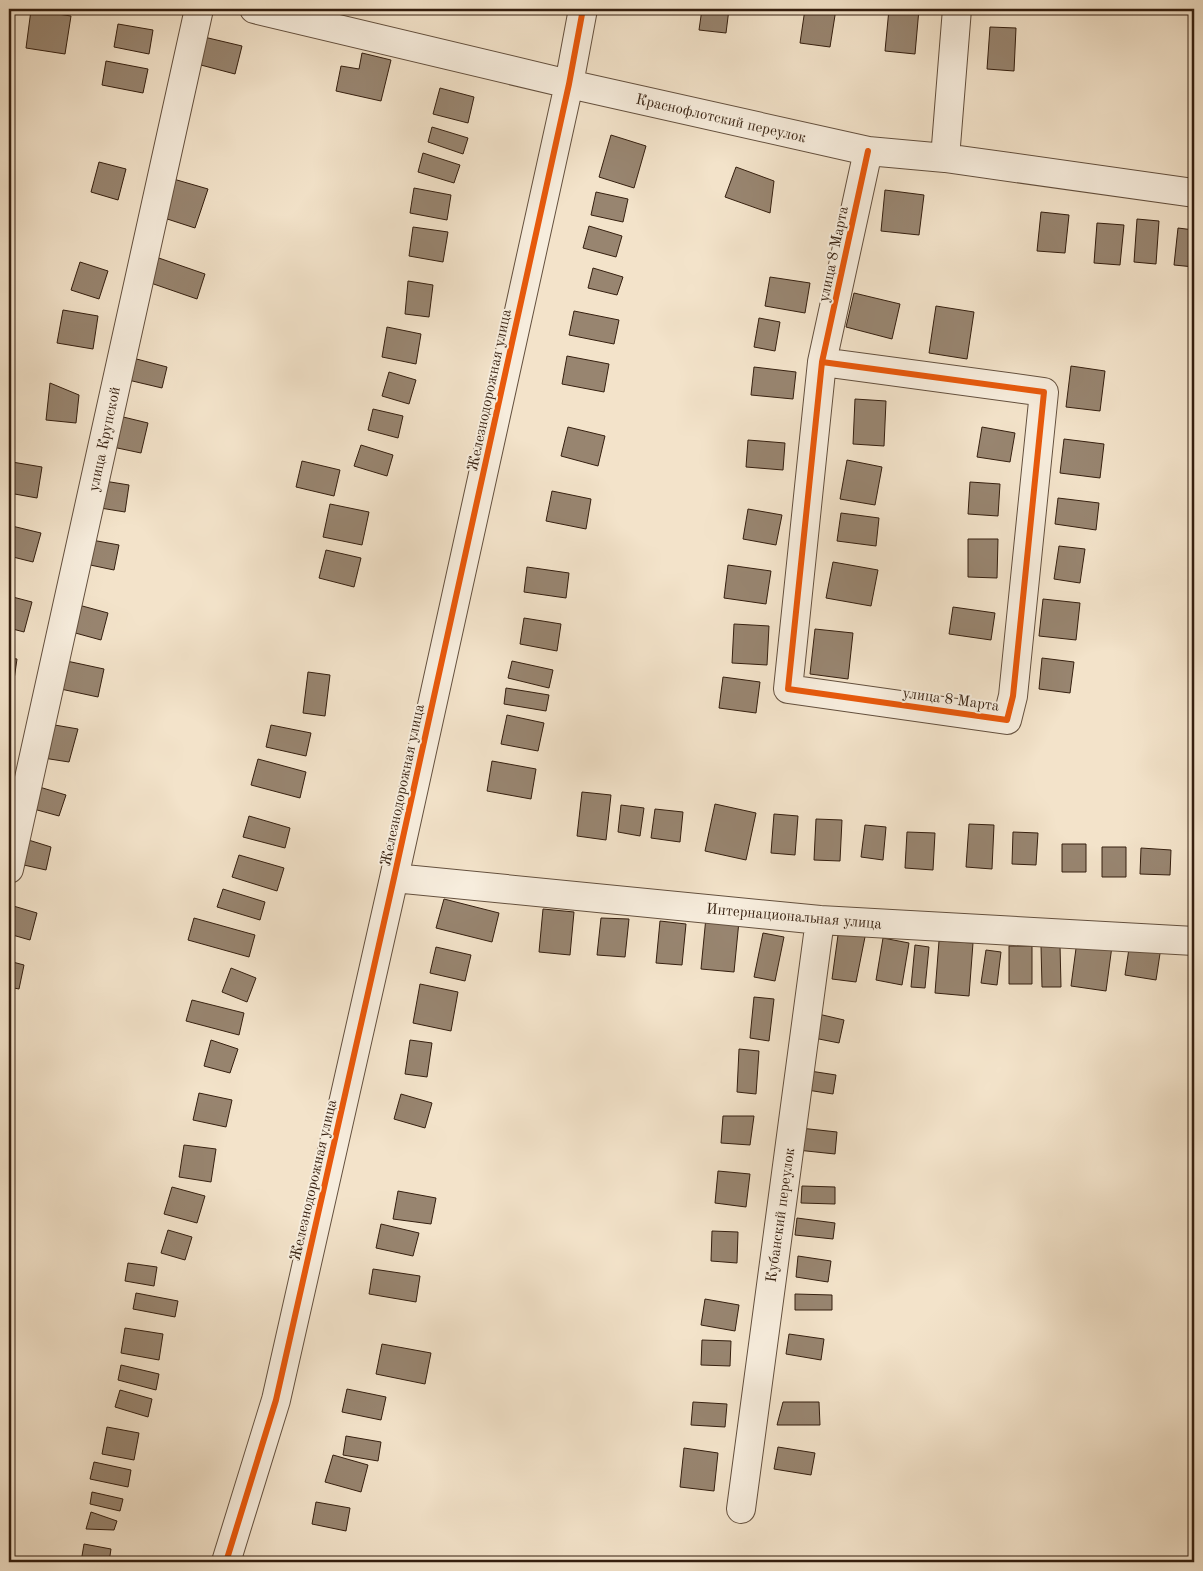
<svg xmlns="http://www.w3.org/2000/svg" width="1203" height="1571" font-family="'Old Standard TT',serif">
<rect width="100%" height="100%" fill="#f3e3ca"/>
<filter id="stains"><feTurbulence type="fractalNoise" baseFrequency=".004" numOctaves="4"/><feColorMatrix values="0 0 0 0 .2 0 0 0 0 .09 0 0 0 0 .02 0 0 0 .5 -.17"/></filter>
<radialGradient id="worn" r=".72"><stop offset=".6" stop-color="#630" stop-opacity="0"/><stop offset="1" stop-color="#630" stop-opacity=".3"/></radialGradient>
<path fill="#988570" stroke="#351f0f" d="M702,9H729L726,33L699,30Z
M805,9H836L830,47L800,43Z
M889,9H919L915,54L885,51Z
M31,10L71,16L65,54L26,48Z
M118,24L153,30L149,54L114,47Z
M990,27L1016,28L1014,71L987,69Z
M1194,36V82H1191Z
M204,37L242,46L235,74L197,64Z
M362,53L391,60L381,101L336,91L341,66L359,69Z
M106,61L148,69L143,93L102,85Z
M440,88L474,97L468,123L433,114Z
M432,127L468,138L463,154L428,142Z
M611,135L646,146L634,188L599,177Z
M423,153L460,165L454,183L418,172Z
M99,162L126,169L118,200L91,192Z
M736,167L774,181L770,213L725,197Z
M170,178L208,189L195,228L158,216Z
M414,188L451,195L447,220L410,213Z
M885,190L924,195L919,235L881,231Z
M596,192L628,199L623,222L591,215Z
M1041,212L1069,215L1065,253L1037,251Z
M1137,219L1159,221L1156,264L1134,262Z
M1097,223L1124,225L1120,265L1094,263Z
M589,226L622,236L616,257L583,248Z
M413,227L448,232L443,262L409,256Z
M1178,228L1194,230V267L1174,265Z
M153,256L205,274L197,299L145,281Z
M80,262L108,271L99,299L71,290Z
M593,268L623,277L617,295L588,288Z
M770,277L810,283L805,313L765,306Z
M408,281L433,285L429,317L405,314Z
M854,293L900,304L892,339L846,327Z
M936,306L974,312L967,359L929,353Z
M63,310L98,316L93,349L57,343Z
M574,311L619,320L614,344L569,335Z
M759,318L780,322L775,351L754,347Z
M387,327L421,334L416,364L382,357Z
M567,356L609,364L604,392L562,384Z
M129,357L167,367L162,388L124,379Z
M1071,366L1105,371L1100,411L1066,407Z
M754,367L796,372L793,399L751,395Z
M389,372L416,380L409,404L382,396Z
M50,383L79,395L76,423L46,420Z
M855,399L886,401L884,446L853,444Z
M373,409L403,416L398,438L368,430Z
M115,415L148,423L141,453L108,446Z
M568,427L605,436L598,466L561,456Z
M982,427L1015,433L1010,462L977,457Z
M1064,439L1104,444L1100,478L1060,473Z
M748,440L785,443L783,470L746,467Z
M361,445L393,455L387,476L354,466Z
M847,460L882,467L875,505L840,499Z
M302,461L340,470L334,496L296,487Z
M12,462L42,467L37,498L9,493V480Z
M98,480L129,485L125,512L94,507Z
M970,482L1000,484L998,516L968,514Z
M552,491L591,499L586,529L546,521Z
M1058,498L1099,503L1096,530L1055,524Z
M330,504L369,512L362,545L323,537Z
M748,509L782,515L776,545L743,539Z
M841,513L879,518L876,546L837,541Z
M12,526L41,533L33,562L9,556V539Z
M81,538L119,545L114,570L76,562Z
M968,539H998L997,578L968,577Z
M1059,546L1085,549L1080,583L1054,579Z
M326,550L361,558L354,587L319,578Z
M833,562L878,570L871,606L826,598Z
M728,565L771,571L766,604L724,598Z
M527,567L569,573L566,598L524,592Z
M9,596L32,602L24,632L9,628Z
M1043,599L1080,603L1076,640L1039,636Z
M75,604L108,613L101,640L68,631Z
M953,607L995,613L991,640L949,634Z
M524,618L561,624L557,651L520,644Z
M734,624L769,626L767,665L732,663Z
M815,629L853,633L848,679L810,674Z
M9,658L17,659L13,687L9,686Z
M1042,658L1074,662L1070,693L1039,689Z
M62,660L104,669L98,697L56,688Z
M512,661L553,670L549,688L508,678Z
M308,672L330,675L325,716L303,713Z
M723,677L760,682L756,713L719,708Z
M506,688L549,695L546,711L504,704Z
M507,715L544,723L538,751L501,744Z
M43,723L78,729L69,762L37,757Z
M271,725L311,733L306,756L266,747Z
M258,759L306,772L300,798L251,785Z
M492,761L536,769L531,799L487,791Z
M36,786L66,795L59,816L30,808Z
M582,792L611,795L606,840L577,836Z
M715,804L756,813L746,860L705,851Z
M621,805L644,808L640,836L618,832Z
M655,809L683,812L680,842L651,838Z
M774,814L798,816L795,855L771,853Z
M249,816L290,828L285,848L243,837Z
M816,819L842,820L840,861L814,860Z
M969,824L994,825L992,869L966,867Z
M865,825L886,827L883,860L861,857Z
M907,832L935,833L933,870L905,868Z
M1013,832L1038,833L1036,865L1012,864Z
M22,838L51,847L46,870L15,863Z
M1062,844H1086V872H1062Z
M1102,847H1126V877H1102Z
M1141,848L1171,850L1170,875L1140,874Z
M239,855L284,868L277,891L232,877Z
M223,889L265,902L260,920L217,907Z
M444,899L499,913L492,942L436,928Z
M10,905L37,913L30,940L9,934Z
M543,909L574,912L570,955L539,952Z
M706,917L739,921L734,972L701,969Z
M194,918L255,935L249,957L188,940Z
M601,918L629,919L625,957L597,955Z
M660,921L686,924L682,965L656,963Z
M839,928L866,932L856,982L832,979Z
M763,933L784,937L775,981L754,977Z
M883,938L909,943L902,985L876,980Z
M939,941L973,943L969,996L935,993Z
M1077,941L1112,946L1106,991L1071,986Z
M1130,942L1161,947L1156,980L1125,975Z
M915,945L929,947L925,988L911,987Z
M1060,945L1061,987H1042L1041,946Z
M1009,946H1032V984H1009Z
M436,947L471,955L465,981L430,973Z
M986,950L1001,952L997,985L981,983Z
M9,961L24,965L19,989L9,987Z
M231,968L256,978L247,1002L222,992Z
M420,984L458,992L451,1031L413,1023Z
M754,997L774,999L769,1041L750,1038Z
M192,1000L244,1013L239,1035L186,1021Z
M814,1013L844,1020L839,1043L809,1037Z
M211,1040L238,1049L230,1073L204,1066Z
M410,1040L432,1043L427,1077L405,1074Z
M739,1049L759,1051L756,1094L737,1092Z
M810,1071L836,1075L833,1094L807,1090Z
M199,1093L232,1100L226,1127L193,1120Z
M401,1094L432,1103L425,1128L394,1119Z
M723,1116H754L750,1145L721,1143Z
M800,1128L837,1132L835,1154L797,1150Z
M184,1145L216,1149L211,1182L179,1177Z
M718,1171L750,1174L746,1207L715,1203Z
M802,1186L835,1187V1204L801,1203Z
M172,1187L205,1196L197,1223L164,1214Z
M398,1191L436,1198L431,1224L393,1219Z
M797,1218L835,1223L833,1239L795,1235Z
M381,1224L419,1233L413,1256L376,1248Z
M168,1230L192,1237L185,1260L161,1253Z
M712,1231L738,1232L737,1263L711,1261Z
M798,1256L831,1261L828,1282L796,1277Z
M128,1263L157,1267L154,1286L125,1281Z
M373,1269L420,1276L416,1302L369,1294Z
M136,1293L178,1301L175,1317L133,1309Z
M795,1294L832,1295V1310H795Z
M705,1299L739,1305L735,1331L701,1325Z
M125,1328L163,1334L159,1360L121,1353Z
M789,1334L824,1339L821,1360L786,1354Z
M702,1340L731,1341L730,1366L701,1365Z
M382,1344L431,1353L425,1384L376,1374Z
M121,1365L159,1374L156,1390L118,1380Z
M347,1389L386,1397L381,1420L342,1412Z
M120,1390L152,1399L148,1417L115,1407Z
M693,1402L727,1404L725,1427L691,1425Z
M783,1402H819L820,1425H777Z
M107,1427L139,1433L134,1460L102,1454Z
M346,1436L381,1442L378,1461L343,1455Z
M778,1447L815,1453L811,1475L774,1469Z
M684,1448L718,1453L714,1491L680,1487Z
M333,1455L368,1465L361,1492L325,1482Z
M94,1462L131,1470L128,1487L90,1479Z
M92,1492L123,1499L120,1511L90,1504Z
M316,1502L350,1508L346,1531L312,1524Z
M91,1512L117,1521L114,1530L86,1529Z
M84,1544L111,1549L109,1562H81Z"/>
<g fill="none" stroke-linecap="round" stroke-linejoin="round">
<defs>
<path id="minor" d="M254,9L569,84L868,151L945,158L1194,193
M945,158L957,9
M822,362L1044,392L1013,696L1007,720L788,689L822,362L868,151
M9,869L199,9
M394,878L820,920L1194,941
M741,1509L820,920
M226,1562L276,1400L394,878L569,84L583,9"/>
</defs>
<use href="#minor" stroke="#64503e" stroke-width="30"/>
<use href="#minor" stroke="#f7eddd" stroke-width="28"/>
<defs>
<path id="cycleway" d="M822,362L1044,392L1013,696L1007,720L788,689L822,362L868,151
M226,1562L276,1400L394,878L569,84L583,9"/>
</defs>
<use href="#cycleway" stroke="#f7eddd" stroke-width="9"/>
<use href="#cycleway" stroke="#e8590c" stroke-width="6"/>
</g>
<g text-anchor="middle" stroke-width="4" stroke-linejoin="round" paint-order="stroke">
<g font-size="15" fill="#351f0f" stroke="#f7eddd">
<text transform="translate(721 118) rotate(13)" y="5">Краснофлотский переулок</text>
<text transform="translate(833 254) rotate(-78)" y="5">улица 8 Марта</text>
<text transform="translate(489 390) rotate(-78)" y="5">Железнодорожная улица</text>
<text transform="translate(104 439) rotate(-78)" y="5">улица Крупской</text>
<text transform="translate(951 699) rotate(8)" y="5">улица 8 Марта</text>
<text transform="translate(402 785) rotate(-78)" y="5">Железнодорожная улица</text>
<text transform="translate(794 916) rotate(5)" y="5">Интернациональная улица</text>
<text transform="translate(313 1180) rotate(-77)" y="5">Железнодорожная улица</text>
<text transform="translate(780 1215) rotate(-82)" y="5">Кубанский переулок</text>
</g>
</g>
<rect width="1203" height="1571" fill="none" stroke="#f3e3ca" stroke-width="30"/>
<rect x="10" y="10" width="1183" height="1551" fill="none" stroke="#351f0f" stroke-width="2.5"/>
<rect x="15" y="15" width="1173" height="1541" fill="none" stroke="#351f0f"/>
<rect width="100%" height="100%" filter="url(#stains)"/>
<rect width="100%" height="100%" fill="url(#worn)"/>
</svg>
